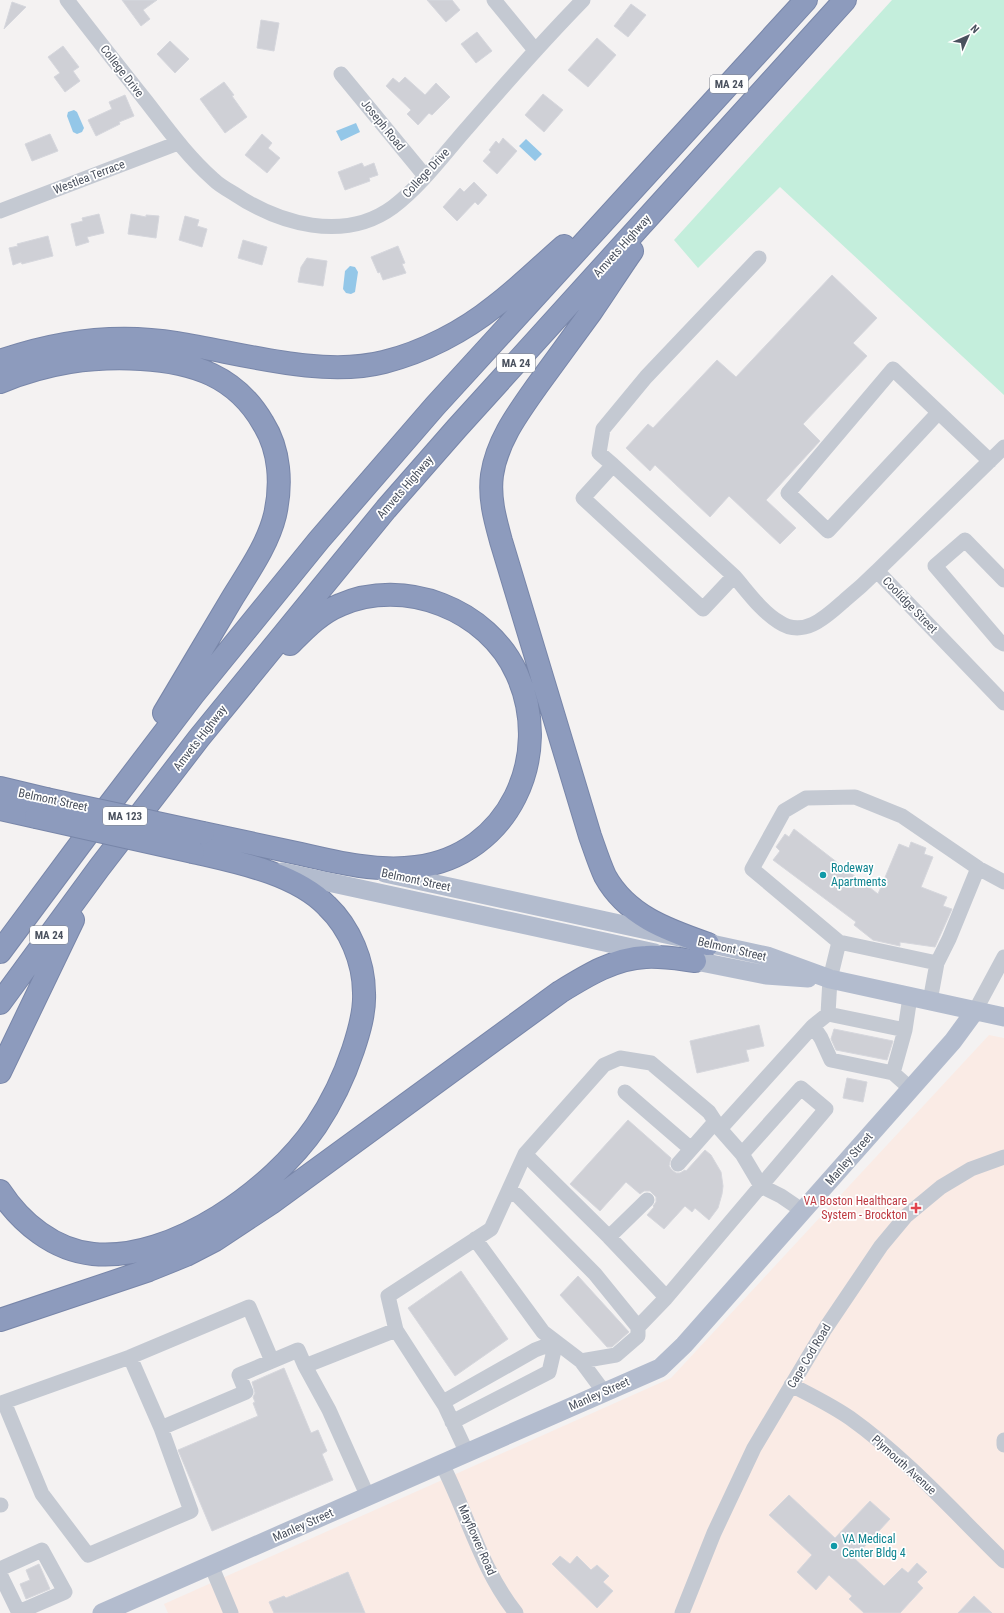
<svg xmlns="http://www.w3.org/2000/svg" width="1004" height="1613" font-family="'Roboto Condensed',sans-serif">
<rect width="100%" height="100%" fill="#f4f2f2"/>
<path fill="#faebe5" d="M989,1035L1004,1038V1613H168L164,1604L671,1378Z"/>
<path fill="#c4eedc" d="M892,0H1004V395L780,187L698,268L674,240Z"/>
<path fill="#94c7e8" d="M74,110L77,112L84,128L82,132L77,134L73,132L67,116L68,112Z
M356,123L360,132L341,141L336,131Z
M526,139L542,154L535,161L519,146Z
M350,266L355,267L358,272L355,292L351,294L346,293L343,289L345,271Z"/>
<path fill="#cfd0d6" stroke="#d6d7dd" d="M122,0H157L143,10L150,19L141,26Z
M427,0H452L460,10L446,22Z
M12,2L26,7L4,29Z
M631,4L646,15L628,37L614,26Z
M261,20L279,23L274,51L257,48Z
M477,32L492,51L476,63L461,44Z
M597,38L616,55L588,87L568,70Z
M170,41L189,59L175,73L157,54Z
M63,46L79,67L73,71L80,81L65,92L54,77L60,73L48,57Z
M405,77L425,95L436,83L450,97L432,115L429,113L418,125L407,114L411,110L386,86L393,78L399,83Z
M224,82L234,95L232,96L247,117L225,133L200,99Z
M543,94L563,110L544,132L525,115Z
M125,95L134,116L119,122L120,124L96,136L88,120L112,109L109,102Z
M50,134L58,151L32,161L25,144Z
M262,134L272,143L268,148L280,158L267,173L245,155Z
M503,138L517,151L497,174L483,161L491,152L489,150L496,141L499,144Z
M362,163L364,167L374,163L378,175L369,178L370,181L345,190L338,172Z
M474,182L487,195L478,205L475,202L457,221L443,207L460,188L464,192Z
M99,214L104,233L87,237L89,242L76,246L71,224L83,221L82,218Z
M131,214L146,217V215L159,216L156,238L128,234Z
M185,216L199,220L197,226L207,229L202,247L179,240Z
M48,236L53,256L22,264L21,262L13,265L9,248L18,246L17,244Z
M243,240L267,247L262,265L238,258Z
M398,246L405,263L402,264L406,273L383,280L380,272L378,273L371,257Z
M307,258L327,261L323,286L298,282L301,267Z
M832,275L877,318L853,343L867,356L803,424L820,441L766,500L796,528L780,544L729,496L710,517L655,465L650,471L626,448L648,424L653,428L717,360L736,377Z
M794,829L878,894L899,844L909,848L911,842L926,848L924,854L933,857L921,887L947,897L943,906L952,909L935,947L900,942V946L873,940L854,925L856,922L773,860L780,851L776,847L785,834L789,837Z
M759,1025L764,1046L746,1050L749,1061L697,1073L690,1041Z
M834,1029L893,1041L887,1060L836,1050L831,1039Z
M847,1078L867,1082L863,1102L843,1098Z
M628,1120L671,1158L669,1166L672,1170L676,1173H680L685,1170L686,1171L705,1150L711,1155L721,1172L723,1186L722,1194L718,1208L709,1220L695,1208L692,1212L685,1206L664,1229L647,1215L654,1207L653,1206L656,1202V1197L650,1191H644L640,1194L626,1182L600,1211L570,1184Z
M461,1271L508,1339L455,1376L408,1308Z
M578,1276L629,1332L612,1347H607L560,1295Z
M284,1368L311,1433L318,1430L327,1451L322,1454L333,1480L212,1531L178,1450L258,1416L253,1403L255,1402L253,1397L255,1393L252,1382Z
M789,1495L835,1538L870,1501L890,1519L854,1558L884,1586L902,1568L908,1573L917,1563L927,1572L917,1582L923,1588L900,1613H864L849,1599L852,1596L829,1575L816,1590L797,1572L812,1555L769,1515Z
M560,1556L570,1564L577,1556L591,1570L597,1565L609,1576L603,1582L613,1591L597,1608L552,1564Z
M39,1564L50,1589L26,1599L20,1584L30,1580L26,1570Z
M348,1572L365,1613H274L269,1602L284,1596L286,1598Z
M974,1596L992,1613H958Z"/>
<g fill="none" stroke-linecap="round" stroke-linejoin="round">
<defs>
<path id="highway" d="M632,251C618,271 605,292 591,312C573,337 555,361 537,386C518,413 497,441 492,475C489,498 495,519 501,541L590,836C595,850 599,863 605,876C627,916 668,930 708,944
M0,361C57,341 117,333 177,343C241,353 321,378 384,362C424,352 464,331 495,306C519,288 541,266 564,246
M0,382C47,363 91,356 141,359C193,362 236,376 263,423C280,450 282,484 275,515C268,544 249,571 233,597C210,636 187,674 164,713
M0,788L46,799
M0,809L36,817
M203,833C236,840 269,847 301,854C339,863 378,872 416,867C509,855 554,756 517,674C488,609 404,577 340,605C320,613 305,629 290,644
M0,952L110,804L193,695L319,540L435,406L806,0
M0,1003L99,868L199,738L386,509L457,428L845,0
M0,1072L73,920
M0,1191C21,1223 54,1250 93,1254C173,1262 273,1189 316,1126C332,1102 344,1077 353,1050C359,1032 365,1012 364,993C364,962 350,928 327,906C295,873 236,862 193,852
M0,1320L149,1270L186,1255L215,1240L271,1203L560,992C586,976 615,958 646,957C662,956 679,959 695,961"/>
</defs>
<use href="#highway" stroke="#7886a9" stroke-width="24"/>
<path stroke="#c4c9d2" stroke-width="15" d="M67,0C93,34 119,67 146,101C167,128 187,156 213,179C219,185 226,189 233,193C279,224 344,243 393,207C422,185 444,154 468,127C505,84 543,41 583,0
M494,0L535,50
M341,74L425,176
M0,211L178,143
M938,413L828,531L788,493L893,369L990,461
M613,465L583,498L703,609L734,576L613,465L599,453L603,429L646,377L759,258
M877,571L1004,447
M734,576C748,592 761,611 779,622C804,639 827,616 845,600C856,591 867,581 877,571L1004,703
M1004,580L965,540L935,566L999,641L1004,644
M978,868L1004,882
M910,997L905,1030L893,1073L911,1089
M930,1001L937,963L949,939L978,868L902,816L855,797L806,798L784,811L752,869L839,942L937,963
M975,1011L1004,957
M828,1014L905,1030
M813,1026L821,1038L831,1060L893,1073
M625,1092L691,1149
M720,1129L813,1026L828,1014L830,979L839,942
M525,1154L609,1237L666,1297
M678,1164L715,1122
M508,1192L517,1195L595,1274L638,1327V1336L616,1355L581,1361
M609,1237L647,1200
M475,1239L543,1332L581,1361L604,1392
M638,1327L666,1298L826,1109L801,1088L742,1154
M130,1357L161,1428
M272,1361L239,1375L246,1392L161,1428L191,1511L88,1555L42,1494L4,1402L130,1357L249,1307L272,1361L298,1350L305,1366
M791,1385C811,1395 831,1405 850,1418C906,1458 955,1513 1004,1561
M443,1402L535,1350L556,1342
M452,1422L549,1372L556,1342
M1004,1440V1445
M467,1453L445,1406L396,1330L388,1296L491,1229L525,1154L604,1065L620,1058L651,1063L709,1112L720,1129L742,1154L761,1186L781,1196L803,1211
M442,1464C467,1513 481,1569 516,1613
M368,1497L329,1410L305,1366L396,1330
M0,1505H1
M211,1565L231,1613
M0,1569L42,1550L65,1592L19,1612
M0,1574L19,1613
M682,1613L714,1533L754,1448L825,1329L881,1246L906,1216L941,1187L971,1169L1004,1157"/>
<path stroke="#b3bcce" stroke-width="19" d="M282,872L655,953
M385,873L767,956L830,979L1004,1017
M681,958L766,975L808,978
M102,1613L660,1368L684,1345L953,1041L975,1011"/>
<use href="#highway" stroke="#8d9bbd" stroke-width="22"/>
<defs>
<path id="highway-bridge" d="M46,799L203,833
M36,817L193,852"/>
</defs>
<use href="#highway-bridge" stroke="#7886a9" stroke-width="24" stroke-linecap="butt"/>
<use href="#highway-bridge" stroke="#8d9bbd" stroke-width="22"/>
</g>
<g fill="#0f9aa8" stroke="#fff" stroke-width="1.5">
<circle cx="823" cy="875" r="4"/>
<circle cx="834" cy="1546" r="4"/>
</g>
<path fill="#e0444e" stroke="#fff" stroke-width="1.5" d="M914 1202h4v4h4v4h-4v4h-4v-4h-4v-4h4z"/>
<g text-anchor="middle" stroke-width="3.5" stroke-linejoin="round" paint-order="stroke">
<g fill="#fff" stroke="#80858e" stroke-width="1">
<rect x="710" y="75" width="38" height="18" rx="3"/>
<rect x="497" y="354" width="38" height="18" rx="3"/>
<rect x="103" y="807" width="44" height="18" rx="3"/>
<rect x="30" y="926" width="38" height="18" rx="3"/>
</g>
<g font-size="11" font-weight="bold" fill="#4a515e">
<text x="729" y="88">MA 24</text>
<text x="516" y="367">MA 24</text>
<text x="125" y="820">MA 123</text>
<text x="49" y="939">MA 24</text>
</g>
<g font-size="12" fill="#4a515e" stroke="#fff">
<text transform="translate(122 71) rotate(52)" y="4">College Drive</text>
<text transform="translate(383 125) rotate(51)" y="4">Joseph Road</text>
<text transform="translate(426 173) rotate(-47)" y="4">College Drive</text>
<text transform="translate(89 177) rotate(-21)" y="4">Westlea Terrace</text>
<text transform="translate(622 246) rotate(-48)" y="4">Amvets Highway</text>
<text transform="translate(405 487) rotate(-49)" y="4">Amvets Highway</text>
<text transform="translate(910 605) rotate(46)" y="4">Coolidge Street</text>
<text transform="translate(200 738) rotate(-52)" y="4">Amvets Highway</text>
<text transform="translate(53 800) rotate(12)" y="4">Belmont Street</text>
<text transform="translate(416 880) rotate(12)" y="4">Belmont Street</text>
<text transform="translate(732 949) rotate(13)" y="4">Belmont Street</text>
<text transform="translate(849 1159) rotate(-49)" y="4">Manley Street</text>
<text transform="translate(809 1356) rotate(-59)" y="4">Cape Cod Road</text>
<text transform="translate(599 1394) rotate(-24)" y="4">Manley Street</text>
<text transform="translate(904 1465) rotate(42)" y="4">Plymouth Avenue</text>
<text transform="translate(303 1525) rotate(-24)" y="4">Manley Street</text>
<text transform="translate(477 1540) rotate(66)" y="4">Mayflower Road</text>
</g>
<g font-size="12" fill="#0d838f" stroke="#fff" text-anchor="start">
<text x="831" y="872">Rodeway<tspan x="831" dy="14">Apartments</tspan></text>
<text x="842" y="1543">VA Medical<tspan x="842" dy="14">Center Bldg 4</tspan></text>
</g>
<g font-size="12" fill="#be3a42" stroke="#fff" text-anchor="end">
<text x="907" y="1205">VA Boston Healthcare<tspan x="907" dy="14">System - Brockton</tspan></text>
</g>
</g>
<g transform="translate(968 36) rotate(45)" stroke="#ffffff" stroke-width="3" paint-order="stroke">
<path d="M0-3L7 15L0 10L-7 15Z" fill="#4a515e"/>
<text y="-6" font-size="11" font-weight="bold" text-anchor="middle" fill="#4a515e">N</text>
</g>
</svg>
